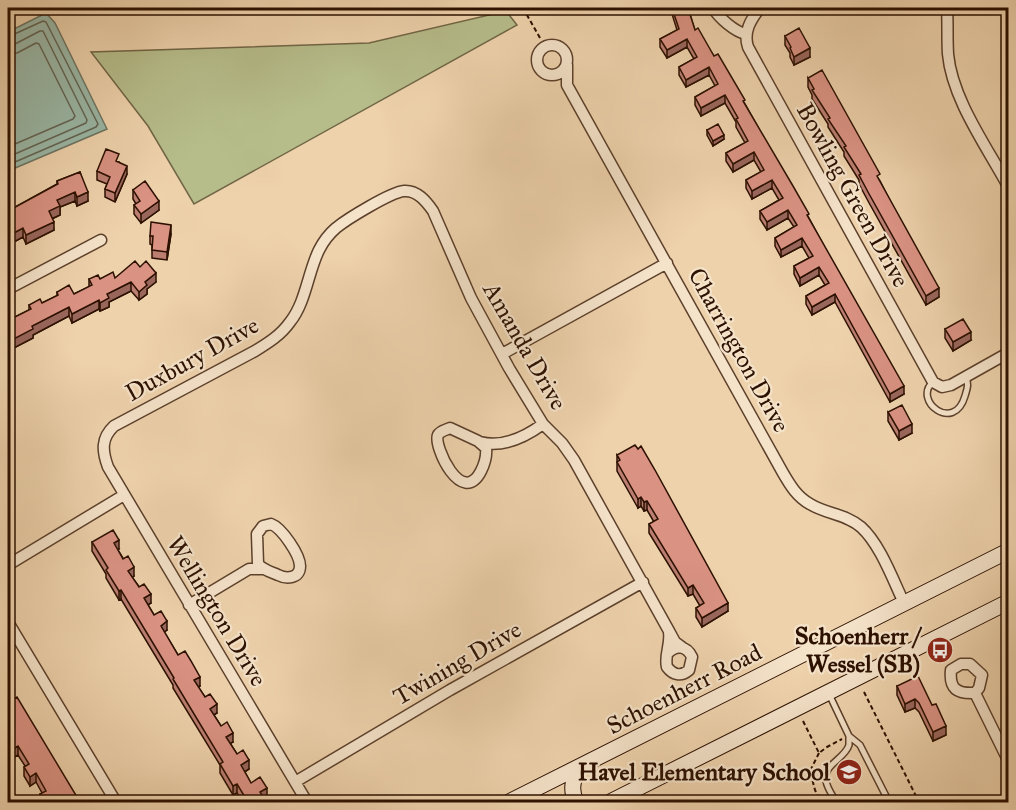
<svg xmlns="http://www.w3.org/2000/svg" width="1016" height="810" font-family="'IM FELL Great Primer',serif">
<rect width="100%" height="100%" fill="#eed2ac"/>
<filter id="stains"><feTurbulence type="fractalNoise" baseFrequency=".00333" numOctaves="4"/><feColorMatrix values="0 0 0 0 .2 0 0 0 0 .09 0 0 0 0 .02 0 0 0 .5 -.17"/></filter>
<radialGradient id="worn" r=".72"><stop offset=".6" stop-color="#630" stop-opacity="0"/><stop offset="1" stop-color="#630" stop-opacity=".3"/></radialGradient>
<path fill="#b6bd8b" stroke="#716646" stroke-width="1.5" d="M506,11L517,25L194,204L148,126L91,52L369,43Z"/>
<path fill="#9ab8a7" stroke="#6e7564" stroke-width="1.5" d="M46,13L55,23L107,129L8,171V32Z"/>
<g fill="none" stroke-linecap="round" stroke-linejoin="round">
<path stroke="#636454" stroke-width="1.5" d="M8,37L43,21L46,22L98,124L96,127L8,165
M8,45L15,44L40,31H43L87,120L86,123L8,157
M8,54L17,53L36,43L39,44L75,116L73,119L8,147"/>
<defs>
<path id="service" d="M933,382C912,400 954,434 965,396C967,389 969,385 966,378
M829,694L849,736L860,745L889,802
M836,802C833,796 827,788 826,781C822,765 845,759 849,745C849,742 849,739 849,736"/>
<path id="minor" d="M713,8C719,18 735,32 746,34
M760,8C751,19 743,32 748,47L933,382L942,387L951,385L1008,353
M947,8C948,23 947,39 948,54C952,99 987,147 1008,186
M537 60a15 15 0 1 1 30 0a15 15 0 1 1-30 0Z
M567,65V85L783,473C790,485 797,497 810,504C826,514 846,514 861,527C880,544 893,580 904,603
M8,289L101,240
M502,354L667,263
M450,428L478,441L486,448C487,457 485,463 481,471C462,508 433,446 438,435C440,431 446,430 450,428Z
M480,442C503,448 524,438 543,424
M271,524C282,528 300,555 300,566C300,579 286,579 278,575C271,572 263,570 258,564L257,534L263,526Z
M8,565L124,495
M189,605L249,569H264
M8,622L116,802
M667,654C676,644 687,646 692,657L689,670C681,677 673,675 667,667C664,655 671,645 669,632
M961,664H970L982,675L979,688L975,693C957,694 949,689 951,670Z
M975,693L1008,760
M295,782L450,690L643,582
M307,802L108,467C102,451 101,438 114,426L255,351C268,343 281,335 290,322C306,302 308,272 319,250C323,242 329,234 336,228C347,219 391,192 404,191C417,190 426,201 433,211L471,298L509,368L543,424L562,443L574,460L669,631L675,642L683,648"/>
<path id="secondary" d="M509,802L1008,551
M576,802C570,789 573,780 579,767
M610,802L1008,602"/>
</defs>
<use href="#service" stroke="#5c402b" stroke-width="8"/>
<use href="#minor" stroke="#5c402b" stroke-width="13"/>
<use href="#secondary" stroke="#2c1000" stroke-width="17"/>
<path stroke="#2c1000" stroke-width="2" stroke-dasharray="4.5 3" stroke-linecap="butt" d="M523,8L540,38
M8,10L12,8
M864,692L919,802
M803,721L819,753L827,747L842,739
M819,753L810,771L815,790L821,802"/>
<use href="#service" stroke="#f4e2c9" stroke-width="5"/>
<use href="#minor" stroke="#f4e2c9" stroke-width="10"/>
<use href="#secondary" stroke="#f4e2c9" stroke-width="15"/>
</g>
<path fill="#bb7e71" stroke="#2c1000" stroke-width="1.5" d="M671,8H688L695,30L714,56L745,104L809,218L904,394L890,402L835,302L812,315L806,304V296L825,285L819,275L800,286L794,274V266L809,258L802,246L781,257L775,246V238L794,227L788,218L767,230L760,219V211L779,200L772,188L752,199L746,188V180L761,172L754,160L733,172L726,161V153L745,143L736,127V122L725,103L701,116L695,105V97L715,86L709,75L686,87L679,75V67L694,59L687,47L667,58L660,47V39L677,30L671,11Z
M785,36L810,57L794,65L790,57V53L785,45Z
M808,78L880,181L939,297L926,305L868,201L859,184V180L844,156V152L828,127V124L812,99V95L808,87Z
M707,130L724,139L713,146L707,135Z
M119,162L127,174L115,202L105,197V189L107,184L97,180V171Z
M80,172L88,201L77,206L75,201L60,207V215L52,219L54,230L26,244L23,237L10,244V252L8,254V211L57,184V181Z
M133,190L159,210L141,223L134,214V205L136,204L133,199Z
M171,234L167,260L152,258V245L150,244V236Z
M140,267L156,282L147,289V294L139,300L131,291L109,302V307L100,311L99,309L72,323L69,316L33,335V338L8,351V316L13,318L29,310V305L42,303L57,296V292L74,294L89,287V279L115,278Z
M945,329L971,340L953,351L945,338Z
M888,412L912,433L899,440L888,421Z
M617,455L728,611L702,627L696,617V608L700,606L693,594L688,596L649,533V524L654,522L647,510L644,511L641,506L638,508L617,471Z
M92,542L119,549L118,550L134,576L132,577L151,603L148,605L154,615L167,630L164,632L178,655L200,686L198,687L205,697L217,713L214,715L221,726L233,742L230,743L237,754L249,769L245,772L251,783L267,796L264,798L266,802H243L237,793L233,795L220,773V765L173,688V685L121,599L119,600L106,578V574L92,551Z
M897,686L932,705L946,735L933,741L919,712L915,708L905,712L897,695Z
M8,692L80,802H40V794L42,793L36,782L30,786L24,776V767L25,766L18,755L13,758L8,748V739L9,738L8,737Z"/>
<path fill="#99665c" stroke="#2c1000" stroke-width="1.5" d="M687,39V47L667,58V50Z
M810,48V57L794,65V57Z
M709,67V75L686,87V80Z
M725,95V103L701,116V108Z
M724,135V139L713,146V141Z
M754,152V160L733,172V164Z
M127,166V174L115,202V193Z
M772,180V188L752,199V191Z
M75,192V201L60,207V215L49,220V211L57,200Z
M88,192V201L77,206V197Z
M159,201V210L141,223V214Z
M788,210V218L767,230V222Z
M54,222V230L26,244V235Z
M171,225V234L167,260V252Z
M23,228V237L10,244V252L8,254V236Z
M802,238V246L781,257V250Z
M819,267V275L800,286V278Z
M156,273V282L147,289V294L139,300V292L145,282Z
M131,282V291L109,302V307L100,311V303L107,294Z
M939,288V297L926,305V296Z
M835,294V302L812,315V307Z
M99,300V309L72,323V314Z
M69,307V316L33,335V338L8,351V342L32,326Z
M971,332V340L953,351V342Z
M904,386V394L890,402V394Z
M912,424V433L899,440V431Z
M641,497V506L638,508V499Z
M647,501V510L644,511V502Z
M119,540V549L114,552V543Z
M134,567V576L128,580V571Z
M693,585V594L688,596V588Z
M121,590V599L119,600V591Z
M151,594V603L144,607V598Z
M728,603V611L702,627V618Z
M167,621V630L161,634V626Z
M200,677V686L194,689V680Z
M915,699V708L905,712V704Z
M217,704V713L210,717V709Z
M946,726V735L933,741V732Z
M233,733V742L226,746V737Z
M18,746V755L13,758V749Z
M249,760V769L241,774V765Z
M36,773V782L30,786V777Z
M237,784V793L233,795V786Z
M267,788V796L260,801V792Z"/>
<path fill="#da9283" stroke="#2c1000" stroke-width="1.5" d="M672,8H688L695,30L698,28L714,56L718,54L745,100L743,101L793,186L809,214L807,215L904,386L890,394L835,294L812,307L806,296L829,283L819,267L800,278L794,266L813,256L802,238L781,250L775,238L797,225L788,210L767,222L760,211L783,198L772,180L752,191L746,180L764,170L754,152L733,164L726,153L748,141L736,119L738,118L725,95L701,108L695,97L718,84L709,67L686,80L679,67L697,57L687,39L667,50L660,39L679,29Z
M799,28L810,48L794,57L790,48L791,47L785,36Z
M822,70L880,174L877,176L939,288L926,296L868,192L859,175L861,174L844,147L846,146L828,119L830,118L812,90L814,89L808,78Z
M718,124L724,135L713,141L707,130Z
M106,149L119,154L116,161L127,166L115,193L105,189L110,177L97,171Z
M80,172L88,192L77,197L75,192L57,200L60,206L49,211L54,222L26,235L23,228L8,236V211L58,184L57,181Z
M145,181L159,201L141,214L134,205L140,201L133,190Z
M151,222L171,225L167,252L152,250L153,236H150Z
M135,261L140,267L146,261L156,273L145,282L147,285L139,292L131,282L107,294L109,298L100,303L99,300L72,314L69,307L32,326L33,329L8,342V316L11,314L13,318L31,309L29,305L40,299L42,303L58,295L57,292L69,285L74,294L92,285L89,279L98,275L100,279L113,272L115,278Z
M963,319L971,332L953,342L945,329Z
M902,405L912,424L899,431L888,412Z
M635,445L638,449L641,446L655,470L728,603L702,618L696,608L704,603L693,585L688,588L649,524L658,519L647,501L644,502L641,497L638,499L617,462L620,460L617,455Z
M113,530L119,540L114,543L123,559L128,556L134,567L128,571L139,587L144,584L151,594L144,598L154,615L161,611L167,621L161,626L178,655L185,651L191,661L200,677L194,680L205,697L210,694L217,704L210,709L221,726L227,722L233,733L226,737L237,754L243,750L249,760L241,765L251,783L260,777L267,788L260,792L266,802H248L237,784L233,786L220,764L223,762L173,679L174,678L121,590L119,591L106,570L108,568L92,542Z
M918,676L932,705L936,704L946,726L933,732L919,703L915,699L905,704L897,686Z
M8,692L12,700L17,697L80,802H45L40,794L46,791L36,773L30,777L24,767L29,764L18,746L13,749L8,740L12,736L8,728Z"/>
<defs>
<symbol id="bus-disc" viewBox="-11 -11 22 22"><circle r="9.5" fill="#8f2418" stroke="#f4e2c9"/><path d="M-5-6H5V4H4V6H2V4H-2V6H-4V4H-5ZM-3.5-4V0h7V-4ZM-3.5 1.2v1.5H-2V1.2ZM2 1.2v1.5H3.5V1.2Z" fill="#fff"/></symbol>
<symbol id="school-disc" viewBox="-11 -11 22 22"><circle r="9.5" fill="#8f2418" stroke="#f4e2c9"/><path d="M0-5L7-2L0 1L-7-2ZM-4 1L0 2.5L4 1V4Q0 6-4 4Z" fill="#fff"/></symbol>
</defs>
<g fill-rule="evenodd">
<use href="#bus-disc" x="925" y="635" width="30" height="30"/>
<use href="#school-disc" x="834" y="757" width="30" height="30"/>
</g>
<g text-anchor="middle" stroke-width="4.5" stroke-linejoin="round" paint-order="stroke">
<g font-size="24" fill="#2c1000" stroke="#f4e2c9">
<text transform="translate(853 195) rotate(61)" y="8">Bowling Green Drive</text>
<text transform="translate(525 346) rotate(60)" y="8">Amanda Drive</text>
<text transform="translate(739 350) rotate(61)" y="8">Charrington Drive</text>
<text transform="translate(192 359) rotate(-29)" y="8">Duxbury Drive</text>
<text transform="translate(217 611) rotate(59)" y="8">Wellington Drive</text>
<text transform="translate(457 663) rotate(-30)" y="8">Twining Drive</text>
<text transform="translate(684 689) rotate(-27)" y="8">Schoenherr Road</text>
</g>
<g font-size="24" font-weight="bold" fill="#2c1000" stroke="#f4e2c9" text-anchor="end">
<text x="920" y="644">Schoenherr /<tspan x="920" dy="28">Wessel (SB)</tspan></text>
<text x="830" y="780">Havel Elementary School</text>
</g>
</g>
<rect width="1016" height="810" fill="none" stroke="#eed2ac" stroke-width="30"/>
<rect x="9" y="9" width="998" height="792" fill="none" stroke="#2c1000" stroke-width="3"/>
<rect x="15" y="15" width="986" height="780" fill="none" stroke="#2c1000" stroke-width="1.5"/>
<rect width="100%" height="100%" filter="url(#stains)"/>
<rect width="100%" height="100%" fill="url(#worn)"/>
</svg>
